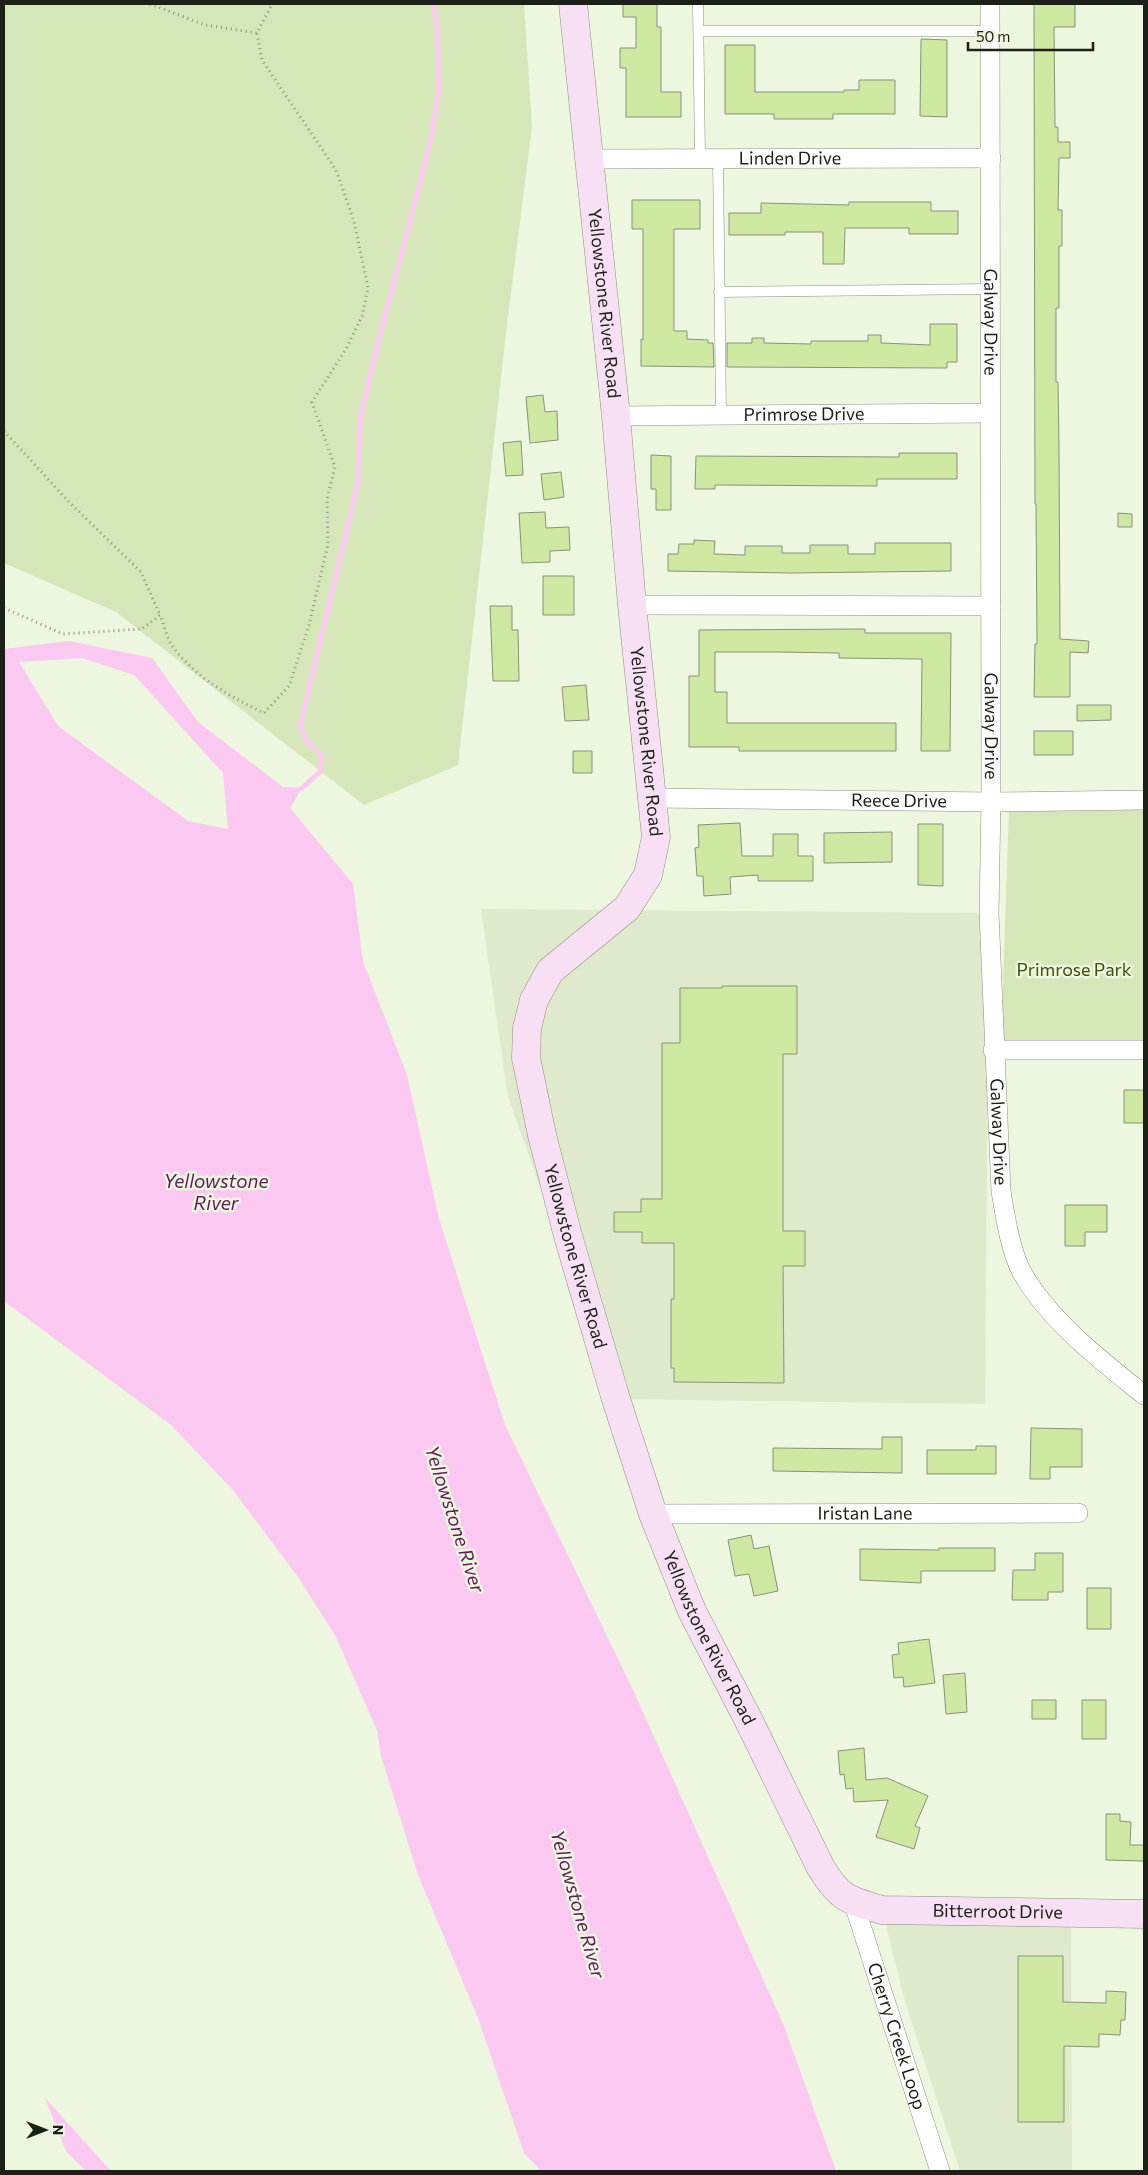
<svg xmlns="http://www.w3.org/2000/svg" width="1148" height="2175" font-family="Commissioner,sans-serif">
<rect width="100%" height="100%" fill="#edf6de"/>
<path fill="#deeacb" d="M481,909L989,913L985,1404L616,1399L508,1097Z
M882,1910L1071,1913L1072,2171H960L906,2005Z"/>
<path fill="#d5e7b8" d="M4,4H524L532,127L507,324L458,765L364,805L116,612L4,563Z
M1009,809H1144V1041L1001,1043Z"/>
<path fill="#fac8f0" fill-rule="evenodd" d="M69,641L152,658L198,722L283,787L302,788L290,808L353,884L363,961L407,1075L439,1219L505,1425L633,1690L784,2026L836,2171H541L524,2153L478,2018L418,1875L381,1756L377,1730L336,1637L298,1577L232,1489L171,1425L4,1301V649ZM82,658L134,675L223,773L228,829L188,821L58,726L19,662Z
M45,2098L111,2171H86L66,2151Z"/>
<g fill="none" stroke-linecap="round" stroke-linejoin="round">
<path stroke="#fac8f0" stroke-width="5" d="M302,788L320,772L322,756L307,742L300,726L358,483L360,420L374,359L430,144L439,89L437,27L434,4"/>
</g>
<path fill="#cee8a1" stroke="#89927b" d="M623,4H657V27H661V92H681V117H626V68H620V48H636V17H623Z
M1034,4H1075V27H1054L1055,127H1058V142H1070V158H1059L1058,210H1062V246H1059V308H1056V382H1058L1059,447L1060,639L1089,641L1088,653L1070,652V697H1034L1035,644H1037L1036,504H1035Z
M921,39L947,40V117L920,116Z
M725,45H755V92H844V90H859V80H895V114H833V119H774V114H725Z
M632,200H700V229H674V331H687V339L708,340V343H713L714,367L641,366V339L643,340V229H632Z
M849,202H931V211H958V234H909V228H845L844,264H823V232H785V235H729V213H761V203L849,205Z
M930,324H957V362H947V368L727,367V343H752V338H764V343L811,344V341H868V335H881V343L930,345Z
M543,395L545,412L557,411L558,440L530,443L526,397Z
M521,441L523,475L506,476L503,443Z
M899,453H957V479H877V486L715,485V489H695L696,456L899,457Z
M651,455L671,456V510H656V489H651Z
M561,472L564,497L544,500L541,474Z
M545,512L546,528L569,527L570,550L550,551V562L522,563L519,513Z
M1118,513L1132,514V527H1118Z
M694,540L715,541L714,554L745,555V546H782V553H810V545H848V554H875V543H951V571L791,573L668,571V554H678L679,544H694Z
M543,576H574V615H543Z
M490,606H512V630H518L519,681H493Z
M865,629V633H951L950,751H921L922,659L839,658V653L777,652H715V692H727V723H896V751H739V747H689V676H699V630Z
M586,685L589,720L565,721L562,687Z
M1077,705H1111V720L1077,721Z
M1034,731H1073V755H1034Z
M573,751H592V773H573Z
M740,823L742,856H773V834H798V856H813V881H758V875L730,877L731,894L704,896L703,876H697L695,848L699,847L698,825Z
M918,824H943V886L918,885Z
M892,832V862L824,863V833Z
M722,986H797V1054H783V1231H805V1266H783L784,1383L674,1382V1368H671V1299H674V1243H642V1232H614V1212H641V1199H662V1043H680V988H722Z
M1124,1090H1144V1123H1124Z
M1065,1205H1107V1232H1085V1246H1065Z
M1031,1428L1082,1429V1467H1050V1479H1030Z
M882,1437H902V1473L773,1471V1448L882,1449Z
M976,1446H996V1474H927V1450H976Z
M751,1535L754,1549L769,1546L778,1591L754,1596L749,1574L735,1576L728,1540Z
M939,1548H995V1571H921V1583L860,1580V1549L939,1550Z
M1035,1553H1063V1592H1048V1600H1012L1013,1570H1035Z
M1087,1588H1111V1629H1087Z
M929,1639L935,1683L904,1687L903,1677L894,1678L892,1655L899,1654L898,1643Z
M965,1673L967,1712L946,1714L943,1675Z
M1032,1700H1056V1719H1032Z
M1082,1700H1106V1739H1082Z
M864,1748L866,1780L887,1778L928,1796L915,1826L920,1828L914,1849L876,1837L888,1800L854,1802L853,1788L846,1789L844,1774L840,1775L838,1751Z
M1106,1814H1120V1821L1131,1822L1130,1845H1144V1861L1106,1860Z
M1018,1956H1063V2002L1106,2003V1991L1126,1992L1125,2020H1121L1120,2035L1099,2034V2047L1064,2046V2122H1018Z"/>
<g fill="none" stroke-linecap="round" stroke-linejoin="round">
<defs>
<path id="lane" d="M698,4L700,158
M699,31H990
M718,158L721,414
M719,292L990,289"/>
<g id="street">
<path id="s1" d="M990,4L991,802L989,913L1001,1191C1005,1216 1011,1255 1024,1276C1052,1323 1103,1362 1144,1395"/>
<path id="s2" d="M589,159L991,158"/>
<path id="s3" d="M616,416L990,413"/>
<path d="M632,605L991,606"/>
<path id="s4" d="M653,798L991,802L1144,800"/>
<path d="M993,1050H1144"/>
<path id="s5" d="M653,1514L1078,1513"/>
<path id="s6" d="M853,1901L940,2171"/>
</g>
<g id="secondary">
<path id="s7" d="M573,4L616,416L632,605L656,837L648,875L627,908L550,971L534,1000L527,1028L526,1058L542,1135L568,1236L615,1396L653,1514L692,1611L748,1719L821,1868C840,1899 848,1900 882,1910L1144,1914"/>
</g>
</defs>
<use href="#lane" stroke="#89927b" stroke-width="11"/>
<use href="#street" stroke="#89927b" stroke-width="20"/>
<use href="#secondary" stroke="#89927b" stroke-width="29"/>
<path stroke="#8a907f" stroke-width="3" stroke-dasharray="1 4" stroke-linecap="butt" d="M150,4L205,25L257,33
M4,431L69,502L141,572L160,615
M4,608L63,634L142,629L160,615C164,625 167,639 173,647C196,678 231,697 264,713L289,686L309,625L328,544L327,499L335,467L312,402L346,349L362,316L368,288L354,221L336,170L262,60L257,33L272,4"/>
<use href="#lane" stroke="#fff" stroke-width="10"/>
<use href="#street" stroke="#fff" stroke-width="19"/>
<use href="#secondary" stroke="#f8e0f4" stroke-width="28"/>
</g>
<g text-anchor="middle" stroke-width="5" stroke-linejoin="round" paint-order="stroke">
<g font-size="18" fill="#1c2017" stroke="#edf6de">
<text dy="6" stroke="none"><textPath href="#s2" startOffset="201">Linden Drive</textPath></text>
<text dy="6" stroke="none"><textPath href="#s7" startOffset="301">Yellowstone River Road</textPath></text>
<text dy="6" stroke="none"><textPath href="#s1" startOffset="318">Galway Drive</textPath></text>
<text dy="6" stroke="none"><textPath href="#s3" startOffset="188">Primrose Drive</textPath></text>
<text dy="6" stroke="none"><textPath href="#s1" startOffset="722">Galway Drive</textPath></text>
<text dy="6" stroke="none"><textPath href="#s7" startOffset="741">Yellowstone River Road</textPath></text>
<text dy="6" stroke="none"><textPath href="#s4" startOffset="246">Reece Drive</textPath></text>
<text dy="6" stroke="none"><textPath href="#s1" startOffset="1128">Galway Drive</textPath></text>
<text dy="6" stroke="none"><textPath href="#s7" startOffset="1311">Yellowstone River Road</textPath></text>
<text dy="6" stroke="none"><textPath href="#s5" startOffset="212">Iristan Lane</textPath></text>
<text dy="6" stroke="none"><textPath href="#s7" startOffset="1716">Yellowstone River Road</textPath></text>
<text dy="6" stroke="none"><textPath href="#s7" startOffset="2165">Bitterroot Drive</textPath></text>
<text dy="6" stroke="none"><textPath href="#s6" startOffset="142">Cherry Creek Loop</textPath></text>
</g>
<g font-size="18" fill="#3d5100" stroke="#edf6de">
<text x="1074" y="976">Primrose Park</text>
</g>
<g font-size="19" font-style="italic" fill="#611b59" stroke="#edf6de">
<text x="216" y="1188">Yellowstone<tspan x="216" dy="22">River</tspan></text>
<text transform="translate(455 1519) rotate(72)" y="7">Yellowstone River</text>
<text transform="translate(578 1904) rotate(74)" y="7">Yellowstone River</text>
</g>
</g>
<rect width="1148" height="2175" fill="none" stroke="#1c2017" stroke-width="10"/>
<g transform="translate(45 2130) rotate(90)" stroke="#edf6de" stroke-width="4" paint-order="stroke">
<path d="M0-4L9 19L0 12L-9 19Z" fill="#1c2017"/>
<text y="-8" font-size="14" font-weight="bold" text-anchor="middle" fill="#1c2017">N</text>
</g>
<path d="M968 42v8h125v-8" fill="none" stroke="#1c2017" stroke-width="2.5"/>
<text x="976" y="42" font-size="15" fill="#1c2017" stroke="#edf6de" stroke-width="4" paint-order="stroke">50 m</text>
</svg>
